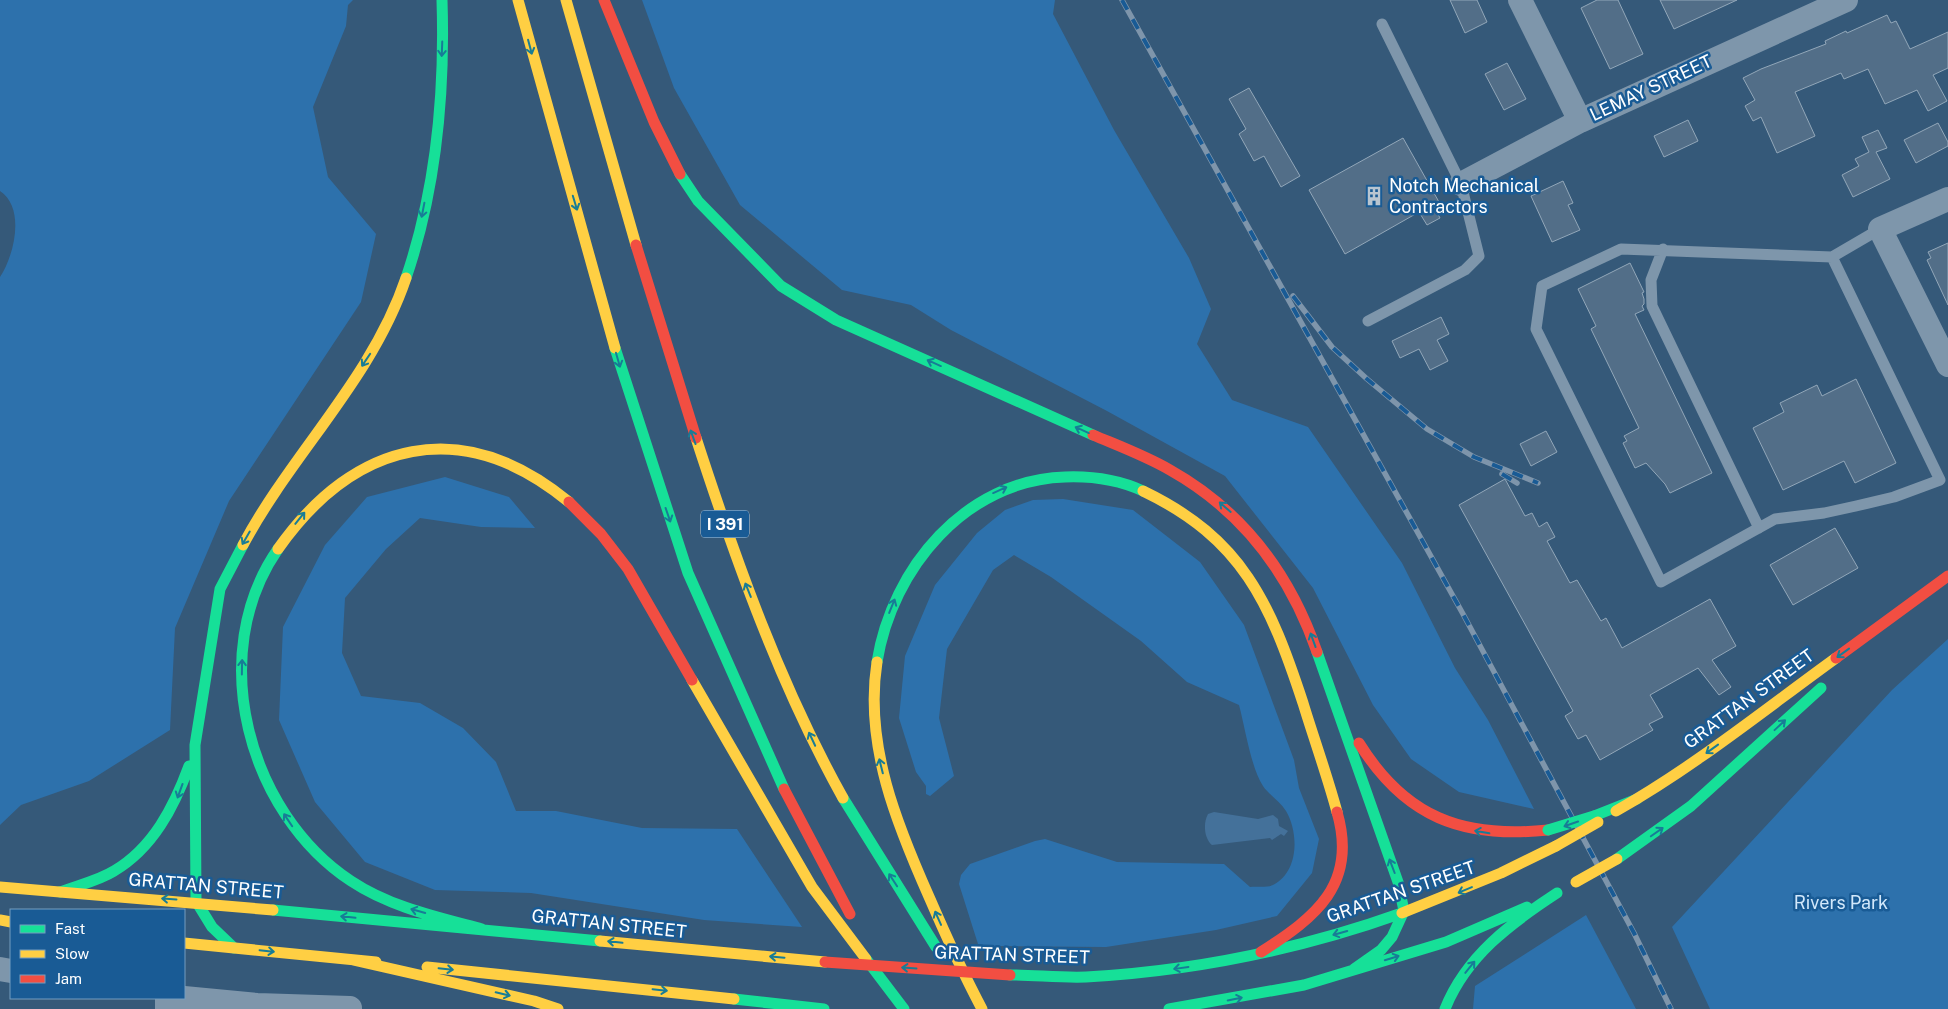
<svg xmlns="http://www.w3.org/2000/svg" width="1948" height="1009" font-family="'Public Sans',sans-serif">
<rect width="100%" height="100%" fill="#355979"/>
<path fill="#2d71ac" d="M0,0H353L348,5L346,26L313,107L328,177L376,234L361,302L229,501L175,628L170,730L89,781L21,805L0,825V277C14,256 26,208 0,191Z
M642,0H1055L1053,14L1114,130L1189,258L1211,309L1197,344L1232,400L1308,427L1402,563L1455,668L1488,720L1534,809L1459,792L1411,759L1373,705L1313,588L1225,476L1107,411L951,330L911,305L842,290L740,205L674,88Z
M445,477L509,497L535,528L481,527L420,518L386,549L345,598L342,653L361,696L420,703L463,728L496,762L516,811H556L642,828L737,829L802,927L704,920L531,893L435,890L365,862L315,802L279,720L283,627L325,545L367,497Z
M1063,499L1133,510L1200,562L1244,625L1294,760L1299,788L1319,839L1312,873L1277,916L1216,930L1106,947L989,946L978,944L959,884L961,875L970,864L1035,841L1045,839L1117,862L1224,864L1250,887C1257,886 1267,888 1273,885C1299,872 1299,833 1286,811C1280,801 1269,795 1263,786C1251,768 1245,727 1239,705L1187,682L1141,641L1051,577L1014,555L993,570L947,649L939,718L954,776L930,796L926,794V786L916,772L899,718L905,656L935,585L977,533L1005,510L1033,500Z
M1948,639V1009H1710L1672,927L1892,690Z
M1586,915L1636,1009H1473L1475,986Z"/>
<path fill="#44719a" d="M1214,812L1258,819L1273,815L1278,819L1279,826L1288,831L1284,836L1281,834L1272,840L1270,838L1212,845C1204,838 1203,823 1208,814Z"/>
<path fill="#526e88" stroke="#92a7b9" d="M1450,0H1477L1487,22L1465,33Z
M1597,0H1618L1643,54L1610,69L1581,8Z
M1660,0H1737L1674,29Z
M1887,15L1891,23L1896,21L1910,49L1948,32V68L1933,75L1947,101L1928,111L1917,90L1885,104L1868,69L1844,79L1841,73L1795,92L1815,136L1777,153L1761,117L1753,121L1745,106L1755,100L1743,78L1761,69L1826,44L1825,41L1846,31L1847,33Z
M1507,63L1526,99L1504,110L1485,74Z
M1249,88L1300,176L1281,187L1264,156L1254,161L1239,134L1246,129L1229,99Z
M1688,120L1698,141L1664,157L1654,136Z
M1938,123L1948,142V146L1916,163L1904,140Z
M1878,130L1887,148L1876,152L1890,179L1853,197L1842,175L1859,166L1855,159L1869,152L1862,137Z
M1403,138L1439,202L1433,205L1440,218L1427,225L1419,212L1345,254L1309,190Z
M1563,181L1573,203L1568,205L1580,230L1552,242L1531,196Z
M1948,243V305L1927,260L1931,258L1928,252Z
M1630,263L1644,292L1642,293L1644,299V304L1642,306L1644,310L1635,314L1712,473L1670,493L1665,484L1646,463L1635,468L1623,443L1627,441L1624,436L1639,428L1591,329L1596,326L1578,289Z
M1441,317L1449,334L1437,340L1448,361L1430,370L1419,349L1400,358L1392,341Z
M1856,379L1896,463L1855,483L1844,461L1783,490L1753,428L1784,412L1780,403L1817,385L1822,396Z
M1546,431L1557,452L1531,466L1520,444Z
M1505,479L1525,516L1532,513L1539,527L1547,522L1555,537L1547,541L1570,583L1577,580L1601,621L1606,618L1622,648L1710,599L1736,646L1712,660L1731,687L1719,695L1698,668L1650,695L1663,717L1649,724L1653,730L1600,760L1586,735L1578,739L1565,716L1573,711L1459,505Z
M1835,528L1858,568L1793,605L1770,565Z"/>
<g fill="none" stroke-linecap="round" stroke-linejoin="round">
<path stroke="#7e96ab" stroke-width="11" d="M1663,249L1651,280L1652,306L1759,528
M1832,257L1940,480L1894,497L1856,506L1824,513L1775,519L1661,582L1536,329L1542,286L1621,249L1832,257L1880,229
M1368,321L1465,270L1479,256L1461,184L1382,24"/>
<path stroke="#7e96ab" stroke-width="24" d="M1520,0L1580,121
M1461,184L1580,121L1846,0
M1948,199L1880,229L1948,365
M0,969L11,971
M184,998L257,1005L350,1008
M167,1009V998"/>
<path stroke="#16e098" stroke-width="11" d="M680,174L698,201L781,286L836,320L1093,435
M406,278C436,190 445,93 442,0
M615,348L688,573L784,789
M278,549C205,654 248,813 351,881C390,907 437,917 482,929
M1317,652L1398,882L1404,911L1392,937L1381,950L1354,969
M877,662C892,568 966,480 1065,477C1091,476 1119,480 1143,491
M843,798L936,947
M1594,816L1637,799
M1617,859L1691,806L1821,688
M60,892C78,885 98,881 114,871C153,848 174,807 189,766
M273,910L600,941
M234,948L212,927L196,901L195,745L220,589L243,545
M866,959L904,1009
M1010,975C1035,975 1061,978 1086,977C1193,971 1301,949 1402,913
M734,999L824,1009
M1169,1009L1304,985L1446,942L1527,907
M1445,1009C1466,956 1511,923 1557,893"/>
<path stroke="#ffcf43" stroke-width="11" d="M518,0L615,348
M566,0L636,245
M696,438C736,561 780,685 843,798
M1143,491C1243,539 1270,603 1303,703C1314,739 1327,775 1337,812
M243,545C292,453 372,379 406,278
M278,549C355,440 462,414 569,502
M877,662C864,745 897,825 930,899C946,936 963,973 982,1009
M692,680L812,887L866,959
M1616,811C1694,767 1764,710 1836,658
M0,887L273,910
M1402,913L1501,873L1556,846
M0,920L11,922
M600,941L825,962
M184,943L376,962
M353,960L534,1001L558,1009
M427,967L734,999"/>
<path stroke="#f24e42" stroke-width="11" d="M604,0L654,122L680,174
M636,245L696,438
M1093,435C1119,446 1146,456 1170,470C1243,511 1290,574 1317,652
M569,502L601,534L628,569L692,680
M1836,658L1948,576
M1359,743C1405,817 1462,839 1548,830
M784,789L850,914
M1261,952C1316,917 1358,884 1337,812"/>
<defs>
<path id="rail" d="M1122,0L1463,614L1634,933L1671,1009
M1293,296L1332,347L1367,379L1427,429L1474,457L1538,483
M1502,474L1517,483"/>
</defs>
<use href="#rail" stroke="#7e95ab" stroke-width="5.5"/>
<use href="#rail" stroke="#195b95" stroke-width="4" stroke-dasharray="11" stroke-linecap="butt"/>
<path stroke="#16e098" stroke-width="11" d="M1548,830L1594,816"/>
<path stroke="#ffcf43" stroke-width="11" d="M1556,846L1598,822
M1576,882L1617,859"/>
<path stroke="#f24e42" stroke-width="11" d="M825,962L1010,975"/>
</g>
<defs><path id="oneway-shaft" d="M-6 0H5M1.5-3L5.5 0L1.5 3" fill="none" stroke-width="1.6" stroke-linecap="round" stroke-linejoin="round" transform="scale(1.25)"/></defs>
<g stroke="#187c96">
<use href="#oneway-shaft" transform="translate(530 47) rotate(75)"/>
<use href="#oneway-shaft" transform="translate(442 49) rotate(92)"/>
<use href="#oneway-shaft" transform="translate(575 203) rotate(73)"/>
<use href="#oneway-shaft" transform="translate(423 210) rotate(101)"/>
<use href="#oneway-shaft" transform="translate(366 360) rotate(124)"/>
<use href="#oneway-shaft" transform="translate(618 360) rotate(74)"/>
<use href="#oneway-shaft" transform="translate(934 363) rotate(-156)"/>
<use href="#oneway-shaft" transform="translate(1082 430) rotate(-156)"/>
<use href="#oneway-shaft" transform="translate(693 437) rotate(-110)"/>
<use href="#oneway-shaft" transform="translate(1000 490) rotate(-24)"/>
<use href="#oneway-shaft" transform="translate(1225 507) rotate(-139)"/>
<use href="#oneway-shaft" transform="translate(668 515) rotate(71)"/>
<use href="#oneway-shaft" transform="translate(300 518) rotate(-51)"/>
<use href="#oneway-shaft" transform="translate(246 538) rotate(120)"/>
<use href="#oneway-shaft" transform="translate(748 590) rotate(-112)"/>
<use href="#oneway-shaft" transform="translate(892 606) rotate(-68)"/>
<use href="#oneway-shaft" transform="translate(1313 640) rotate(-110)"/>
<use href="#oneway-shaft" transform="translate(1843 653) rotate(144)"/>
<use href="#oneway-shaft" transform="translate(242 667) rotate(-89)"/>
<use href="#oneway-shaft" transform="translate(1780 725) rotate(-43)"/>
<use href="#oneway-shaft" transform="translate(812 739) rotate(-115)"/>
<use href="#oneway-shaft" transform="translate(1712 749) rotate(144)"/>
<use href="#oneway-shaft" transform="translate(881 766) rotate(-104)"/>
<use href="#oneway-shaft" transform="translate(180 791) rotate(110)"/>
<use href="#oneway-shaft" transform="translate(288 820) rotate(-124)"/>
<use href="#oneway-shaft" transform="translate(1571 824) rotate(161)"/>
<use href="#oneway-shaft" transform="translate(1482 832) rotate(-170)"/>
<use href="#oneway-shaft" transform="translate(1657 832) rotate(-35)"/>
<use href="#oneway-shaft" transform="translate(1392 866) rotate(-111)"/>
<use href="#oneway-shaft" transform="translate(893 880) rotate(-123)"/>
<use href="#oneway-shaft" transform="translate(1465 890) rotate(157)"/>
<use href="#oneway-shaft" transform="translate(169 899) rotate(-176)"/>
<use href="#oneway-shaft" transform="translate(418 911) rotate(-164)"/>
<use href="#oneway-shaft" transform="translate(348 917) rotate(-174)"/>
<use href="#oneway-shaft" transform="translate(938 918) rotate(-114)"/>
<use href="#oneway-shaft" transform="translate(1340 933) rotate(164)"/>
<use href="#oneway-shaft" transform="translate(615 942) rotate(-174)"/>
<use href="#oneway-shaft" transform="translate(267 951) rotate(6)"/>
<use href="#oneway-shaft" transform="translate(777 957) rotate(-175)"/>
<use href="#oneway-shaft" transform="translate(1392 958) rotate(-17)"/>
<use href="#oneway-shaft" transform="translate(1470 967) rotate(-51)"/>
<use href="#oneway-shaft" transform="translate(909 968) rotate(-176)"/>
<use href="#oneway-shaft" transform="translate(1181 968) rotate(172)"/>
<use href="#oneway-shaft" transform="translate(446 969) rotate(6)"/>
<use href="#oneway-shaft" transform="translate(660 990) rotate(6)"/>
<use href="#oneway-shaft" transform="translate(503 994) rotate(13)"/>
<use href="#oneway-shaft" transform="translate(1235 999) rotate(-11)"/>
</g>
<defs>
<symbol id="building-bare" viewBox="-9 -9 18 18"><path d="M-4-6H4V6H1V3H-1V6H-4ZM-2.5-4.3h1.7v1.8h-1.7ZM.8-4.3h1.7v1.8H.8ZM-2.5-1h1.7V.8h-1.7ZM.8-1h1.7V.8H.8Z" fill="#b8c5d0" stroke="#195b95" stroke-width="2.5" paint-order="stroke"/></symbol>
</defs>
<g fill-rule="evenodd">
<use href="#building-bare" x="1360" y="182" width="28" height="28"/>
</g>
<g text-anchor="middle" stroke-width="5" stroke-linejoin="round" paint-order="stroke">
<rect fill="#195b95" stroke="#bacedf" stroke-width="1" x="701" y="510.5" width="48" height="27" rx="4"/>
<g font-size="16" font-weight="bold" fill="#fff">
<text x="725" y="530">I 391</text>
</g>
<g font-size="18" fill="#fff" stroke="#195b95">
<text transform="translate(1651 88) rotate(-25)" y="6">LEMAY STREET</text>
<text transform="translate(1749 699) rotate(-36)" y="6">GRATTAN STREET</text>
<text transform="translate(206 886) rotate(5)" y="6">GRATTAN STREET</text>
<text transform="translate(1401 892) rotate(-19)" y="6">GRATTAN STREET</text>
<text transform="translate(609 924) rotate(6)" y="6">GRATTAN STREET</text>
<text transform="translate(1012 955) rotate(2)" y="6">GRATTAN STREET</text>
</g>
<g font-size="18" fill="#fff" stroke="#195b95" text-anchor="start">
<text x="1389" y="192">Notch Mechanical<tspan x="1389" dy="21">Contractors</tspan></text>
</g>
<g font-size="18" fill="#d2e8fb" stroke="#195b95">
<text x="1841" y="909">Rivers Park</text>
</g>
</g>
<rect x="10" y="909" width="175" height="90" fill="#195b95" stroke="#759dbf"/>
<rect x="20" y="925" width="25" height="8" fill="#16e098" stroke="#759dbf"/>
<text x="55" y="934" font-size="15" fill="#ffffff">Fast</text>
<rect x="20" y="950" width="25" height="8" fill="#ffcf43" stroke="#759dbf"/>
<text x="55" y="959" font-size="15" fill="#ffffff">Slow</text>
<rect x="20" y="975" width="25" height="8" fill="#f24e42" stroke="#759dbf"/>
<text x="55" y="984" font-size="15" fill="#ffffff">Jam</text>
</svg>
